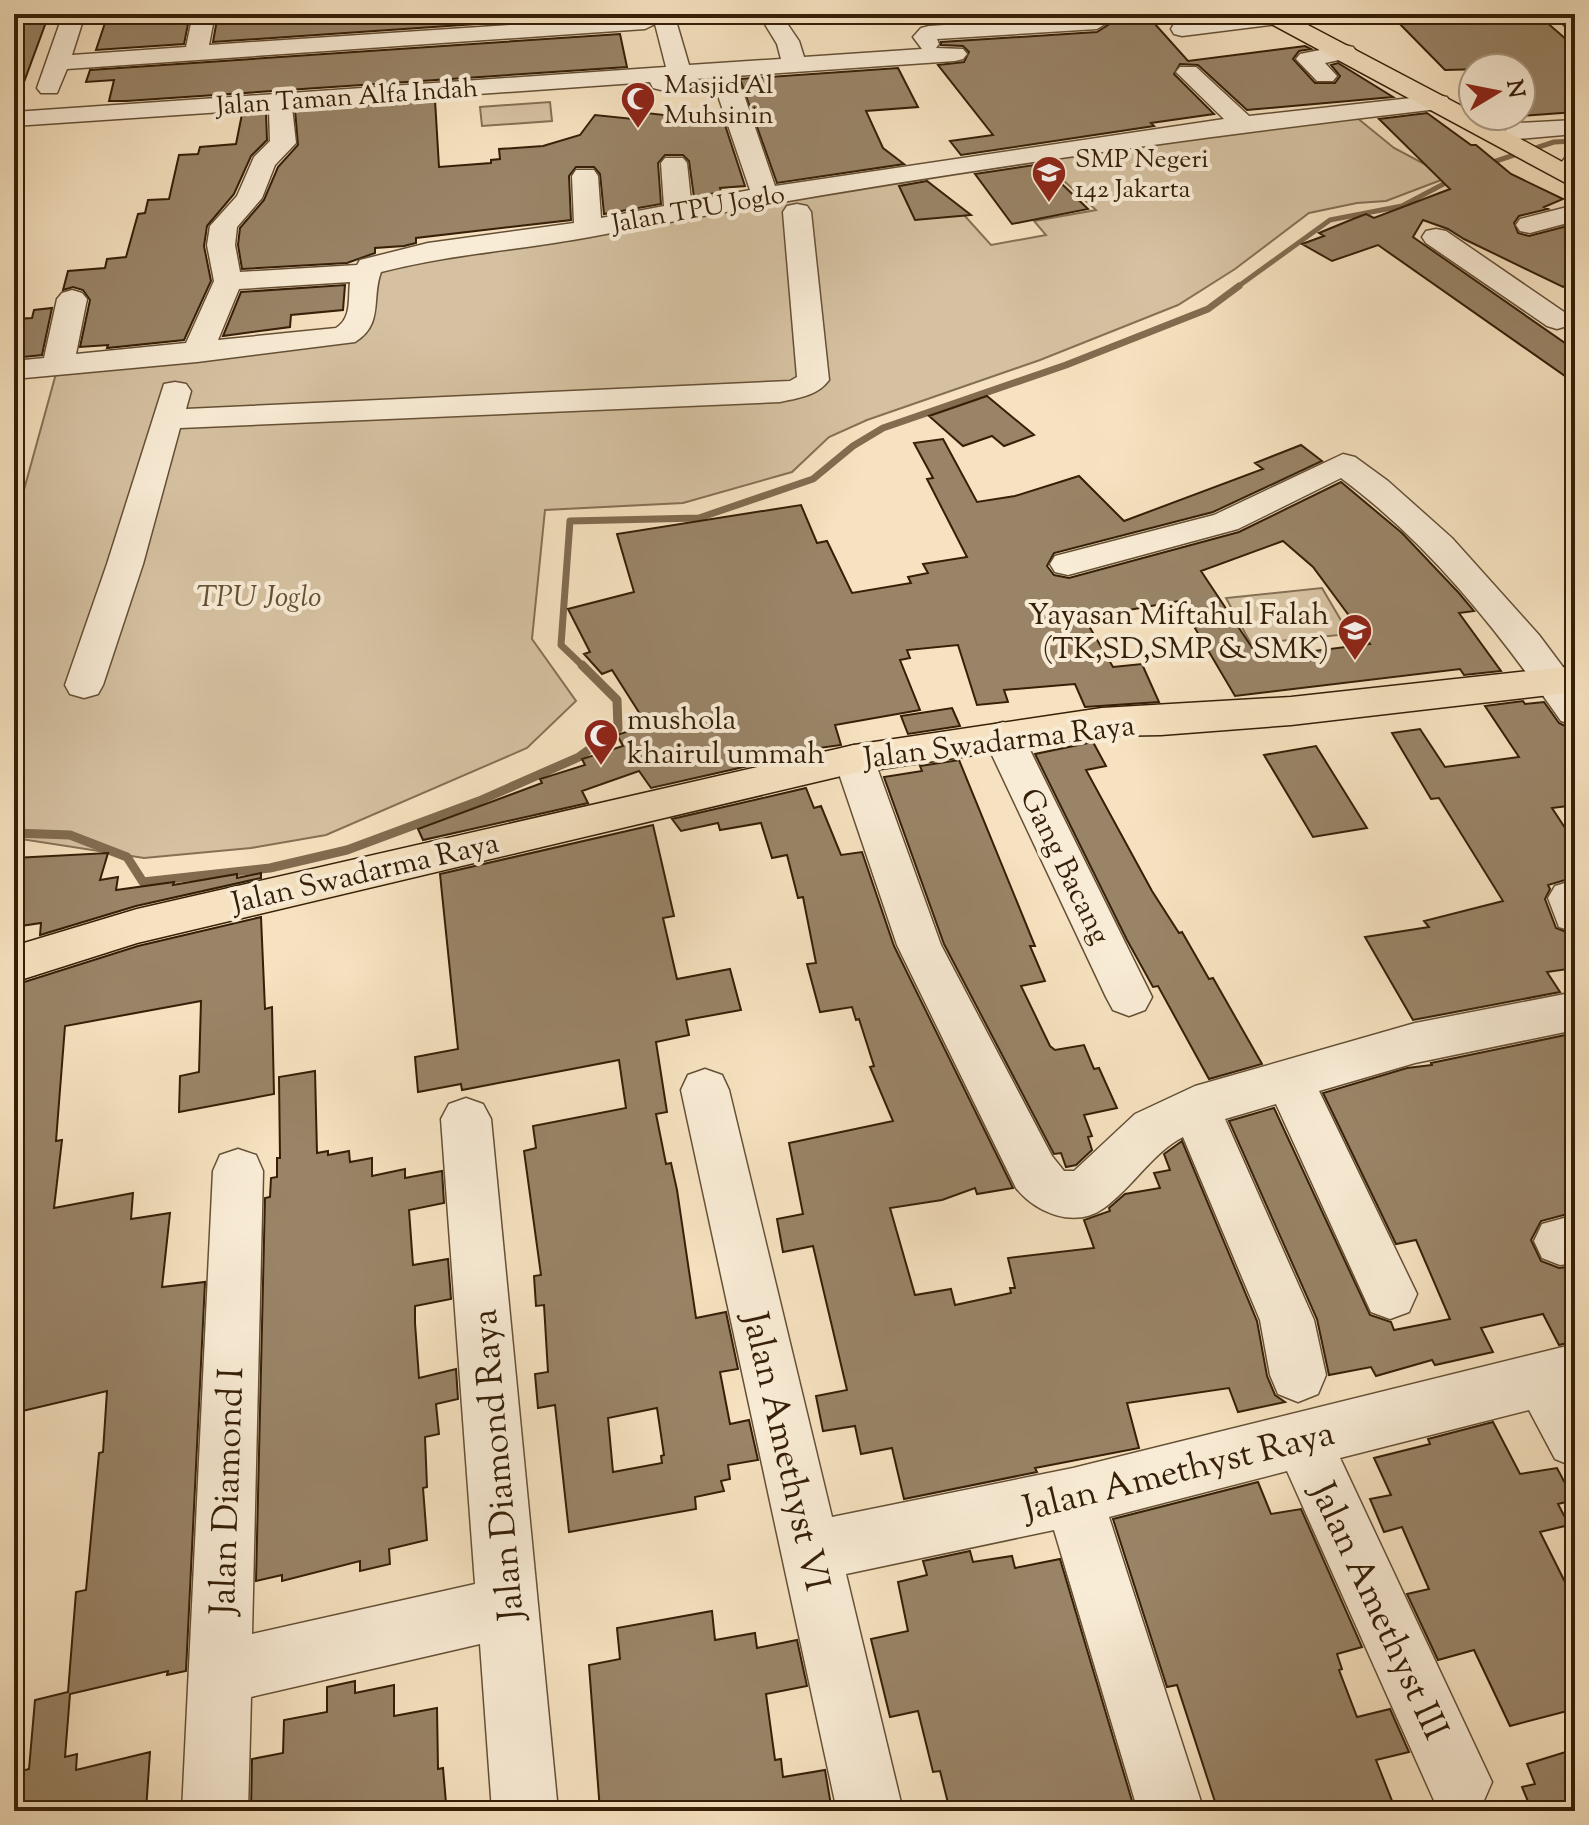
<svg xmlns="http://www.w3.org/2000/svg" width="1589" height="1825" font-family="'Sorts Mill Goudy',serif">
<rect width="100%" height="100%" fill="#f6e2c0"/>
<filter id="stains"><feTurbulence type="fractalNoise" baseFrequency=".0025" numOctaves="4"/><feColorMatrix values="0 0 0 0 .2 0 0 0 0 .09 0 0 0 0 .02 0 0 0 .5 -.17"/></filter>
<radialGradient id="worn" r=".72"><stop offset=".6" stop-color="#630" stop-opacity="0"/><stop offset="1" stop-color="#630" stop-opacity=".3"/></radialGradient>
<path fill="#d5c1a1" stroke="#857054" stroke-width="2" d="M550,102L552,121L482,126L480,107Z
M1356,117L1394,148L1449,177L1386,201L1357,203L1309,213L1235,269L1178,305L1040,360L867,420L829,437L792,472L683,503L545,510L532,639L576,701L527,748L326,835L251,848L144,858L14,838V526L57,370L362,336V277L391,266L923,177L964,215L991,245L1046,235L1034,221L1096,210L1041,160Z
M1322,588L1349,634L1251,644L1226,598Z"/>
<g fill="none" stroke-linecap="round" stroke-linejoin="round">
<path stroke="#816c50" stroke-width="5" d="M1484,165L1554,142L1575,141
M1236,288L1330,220L1402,206L1453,179"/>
<path stroke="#816c50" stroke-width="7" d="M584,667L561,645L570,521L699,518L813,479L853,446L883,428L1066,365L1208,309L1239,286"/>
<path stroke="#816c50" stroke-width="9" d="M14,833L70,835L127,857L143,882L270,868L347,850L479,801L579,757L618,729L617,700L582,665"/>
</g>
<path fill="#998467" stroke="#351f07" stroke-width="2" fill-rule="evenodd" d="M14,14H49L17,101L14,100Z
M108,14H190L184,44L96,50Z
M218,14H611V15L213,42Z
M975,14H1066L953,21L950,16Z
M1101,14H1146L1188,61L1305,46L1311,49L1299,51L1293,59L1315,83H1335L1340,76L1331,65L1338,63L1393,97L1247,110L1198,65L1180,64L1174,74L1214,114L1151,123L1154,126L961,155L950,141L993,135L938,65L964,62L969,52L963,46L941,45V42L1097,32L1111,23Z
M1390,14H1537L1575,47V112L1521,116V68L1445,70Z
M620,34L627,67L126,101H109L114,80L86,82L90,70Z
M898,68L918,107L866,111L883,148L904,164L777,183L740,79Z
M435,100L439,167L491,163V160L500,159L499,149L543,146L580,135L595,115L633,119L638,112L724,122L745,186L720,188L721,192L694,197L689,161L683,155H665L658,163L661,204L604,214L600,174L594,167H576L569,176L571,220L416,238V243L404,246L375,248V253L347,263L242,269L238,245L240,228L264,200L278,167L298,145L295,110Z
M266,112L267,140L251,156L234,194L207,226L204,246L211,281L184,340L107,348L108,345L80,347L90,300L83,290L73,287L63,290L68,271L105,268L107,259L126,257L138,214L145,213L148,200L169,199L179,155L198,154L200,147L236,144L242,114Z
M1427,113L1471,145H1476L1511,174L1563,199L1544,207L1548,209L1519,216L1514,223L1518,233L1529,236L1575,224V281L1563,287L1464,239L1448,229L1423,220L1413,237L1575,350V383L1378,245L1332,261L1302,244L1324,236L1319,233L1353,219L1366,214L1374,218L1450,189L1379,119Z
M1041,164L1088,209L1012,224L975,174Z
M927,181L971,215L915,220L899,186Z
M345,285L343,310L291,315L290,327L223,336L241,292Z
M52,308L42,355L14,358V319L32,318L34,310Z
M987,396L1034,435L1004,446L992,436L963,446L929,416Z
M943,439L977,502L1015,496L1079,476L1124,521L1263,469L1255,463L1301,445L1322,461L1213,512L1054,553L1047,566L1054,575L1069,578L1239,532L1341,482L1402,533L1458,592L1474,611L1459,613L1501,671L1464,675L1460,669L1235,696L1179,601L1112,613L1114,616L1086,621L1113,667L1142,664L1159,702L1085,707L1075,684L1004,690L1008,702L977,705L958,645L907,650L910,658L900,660L920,710L835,725L841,745L790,752L792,756L651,788L639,771L582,791L588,803L423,840L418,829L542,783L540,779L585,765L582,759L623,746L617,735L647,725L612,670L602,674L584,654L590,652L568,609L634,592L617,534L801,505L817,543L827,541L852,593L911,583L908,577L928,573L923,564L967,557L927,479L933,478L914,443ZM1283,541L1313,567L1370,644L1259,658L1201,571Z
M1523,701L1525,704L1544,702L1559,723L1575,731V805L1552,808L1575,843V877L1548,885L1550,889L1545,899L1556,928L1569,933L1575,942V968L1547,972L1560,992L1413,1020L1365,937L1429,927L1424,921L1503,901L1439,798L1431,799L1392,733L1420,729L1445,767L1519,757L1485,706Z
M952,708L960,726L908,734L901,716Z
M1093,742L1106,766L1086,770L1152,891L1179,933L1182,932L1209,979L1213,978L1262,1064L1209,1079L1158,986L1153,987L1127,940L1035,754Z
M1316,746L1367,828L1313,837L1264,755Z
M959,760L1035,946H1030L1045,981L1021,986L1050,1046L1055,1050L1084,1045L1094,1069L1099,1068L1117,1108L1084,1115L1092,1136L1088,1137L1092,1150L1076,1165L1066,1167L1061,1153L1054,1154L944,944L884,777L922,771L920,766Z
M806,788L814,808L821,806L841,855L862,852L894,946L1013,1188L977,1194L975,1188L942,1200L890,1208L915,1295L951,1289L955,1305L1011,1293L1010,1288H1015L1008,1258L1094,1248L1084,1220L1110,1211L1109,1208L1125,1194L1160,1188L1154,1173L1170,1170L1164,1154L1182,1141L1257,1321L1267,1376L1275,1395L1285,1402L1238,1412L1229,1388L1127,1403L1139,1448L1035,1468L1037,1472L904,1499L892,1448L861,1454L855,1426L823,1431L816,1396L847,1390L813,1246L783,1252L777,1219L803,1214L789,1143L893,1121L870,1067L874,1066L859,1019L856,1020L852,1007L820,1012L807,964L816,963L803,897L798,898L787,855L772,858L761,823L720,830L718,823L681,831L672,819Z
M653,825L674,916L663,918L677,979L730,969L741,1010L686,1020L689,1035L656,1042L667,1112L656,1114L666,1164L671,1163L677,1190L696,1318L726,1312L738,1369L720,1372L730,1424L749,1420L758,1460L728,1465L730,1479L721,1481L724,1491L695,1497L696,1509L569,1532L555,1405L538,1408L535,1374L548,1372L544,1305L536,1306L534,1276L541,1275L524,1151L536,1148L533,1126L626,1108L619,1060L462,1090L461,1084L418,1092L415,1057L458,1049L440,874ZM657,1408L664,1455L661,1456L662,1463L613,1472L608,1418Z
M108,853L100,880L118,877L116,890L174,882L173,885L237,874V878L261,873V878L136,906L40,935L41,923L14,927V858Z
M261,917L265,1009L272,1007L274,1094L179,1112L180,1076L199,1072L201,1001L65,1026L56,1141L62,1140L54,1208L133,1193L131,1219L170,1213L162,1287L205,1282L186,1671L167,1675L168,1671L70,1694L65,1757L77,1754L76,1770L150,1752L146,1811H14V1773L29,1769L35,1700L68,1692L76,1592L86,1590L99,1453L103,1452L107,1391L14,1413V1238L22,1198L14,1200V1017L21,983L138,946Z
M1575,1033V1212L1541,1221L1531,1240L1541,1261L1559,1268L1575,1266V1341L1559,1345L1543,1314L1481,1328L1493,1352L1435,1365L1432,1360L1376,1376L1371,1367L1329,1375L1317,1319L1229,1121L1274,1108L1370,1315L1391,1322L1394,1330L1450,1319L1416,1240L1396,1244L1323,1093L1407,1068L1432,1065L1431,1063Z
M315,1071L317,1153L328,1151V1155L349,1151L350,1162L372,1158V1176L405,1169V1178L442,1171L444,1203L409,1210L413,1265L448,1259L451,1299L415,1306V1323L419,1378L456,1369L458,1399L436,1404L439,1434L425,1437L427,1487L423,1488L427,1540L389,1549L390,1564L360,1571V1561L282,1581V1575L256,1581L265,1198L270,1197L271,1178L277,1177V1158H280L279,1077Z
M1493,1422L1520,1474L1557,1468L1574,1500L1558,1504L1569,1525L1540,1532L1568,1588L1575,1586V1709L1510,1726L1474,1650L1438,1660L1407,1594L1429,1589L1402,1527L1384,1532L1370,1499L1391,1495L1374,1458L1430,1444L1428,1439Z
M1258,1482L1271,1514L1301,1509L1362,1647L1337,1654L1342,1669L1339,1670L1357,1717L1390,1709L1409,1752L1376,1760L1396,1811H1218L1177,1685L1167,1687L1113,1519Z
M970,1551L973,1562L1012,1556L1015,1568L1060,1559L1135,1811H950L940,1771L933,1772L918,1711L890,1717L871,1639L908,1631L898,1582L927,1575L923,1561Z
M712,1611L715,1640L755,1633L757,1648L797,1640L807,1686L766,1694L775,1760L781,1759L783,1777L825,1770L832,1811H600L589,1665L620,1659L617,1628Z
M355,1681V1693L394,1685V1716L437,1708L438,1769L443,1768L446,1803L414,1811H251L252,1759L283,1753L284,1720L327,1712V1687Z
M1575,1749V1804L1551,1811H1532L1522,1787L1535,1784L1527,1764Z"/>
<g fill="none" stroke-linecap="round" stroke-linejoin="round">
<defs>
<path id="minor" d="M63,14H85L72,55L186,47L193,14H215L209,45L674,14L689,65L781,59L777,44L763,21L774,14L782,16L799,41L804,57L922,49L913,37L921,28L929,26L1097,15L1108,22L1097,29L937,39L939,44L936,48L963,49L967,54L963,59L955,61L735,76L743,92L775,186L1224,119L1176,72L1180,67H1196L1249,116L1438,95L1447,97L1450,102L1447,107L1438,109C1154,142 870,183 590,237C520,250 450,254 381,272C371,299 384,324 355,342L197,362L14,379V361L44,358L57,299L62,293L72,290L82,293L87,299L76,354L186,343L214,281L207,245L210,226L237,196L254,157L270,141L269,109L14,126V112L666,67L655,24L645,29L67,69L57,93H41L37,88ZM712,78L750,190L691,201L687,163L683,158H665L661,163L664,206L601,218L598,176L594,170H576L572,176L574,223L428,243L360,260L357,265L240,272L235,245L237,227L262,198L275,165L296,143L292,107L650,82L653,88L661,90L690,85L694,79ZM350,282C348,299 352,318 336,328L218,340L239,289Z
M1248,14H1286L1288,17L1277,24L1182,36L1174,34L1171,29L1174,24L1182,22Z
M1552,14H1575V30L1567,28Z
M1345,45L1353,47L1357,52L1353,57L1325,63L1337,76L1333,81H1317L1296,59L1300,54Z
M1575,120V134L1518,139L1509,136L1505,131L1509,126L1518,123Z
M1574,155L1575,171L1565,168L1561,163L1565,158Z
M797,204L807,206L811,212L829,380C817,396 798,398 780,402L180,428L143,564L103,685L98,694L84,698L70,694L65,685L107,564L164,384L175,382L186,384L191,391L186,409L790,381L797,377L783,212L787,206Z
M1575,205V221L1530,233L1520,231L1516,225L1520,219Z
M1436,229L1446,231L1567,314L1572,320L1567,326L1557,329L1547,326L1426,243L1422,237L1426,231Z
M1343,454L1355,457L1388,481L1452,538L1539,635L1575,683V725L1561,721C1498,631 1430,544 1341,478L1238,529L1068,575L1055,572L1050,564L1055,556L1214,515Z
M1003,722L1017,726L1023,736L1152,997L1145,1010L1129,1016L1113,1010L1106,997L983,736L989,726Z
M854,745L868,749L874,759L941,945L1052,1156L1064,1171H1074L1135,1114L1195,1086L1415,1023L1575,992V1030L1415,1063L1319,1091L1417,1294L1409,1312L1390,1319L1371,1312L1276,1104L1225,1119L1314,1320L1326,1375L1318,1394L1298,1402L1278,1394L1270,1375L1260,1320L1183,1137C1151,1154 1133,1187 1104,1208C1075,1229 1036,1213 1016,1188L897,945L834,759L840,749Z
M1575,880V932L1559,927L1548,898L1555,886Z
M705,1069L722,1075L729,1090L832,1517L1073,1468L1575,1344V1467L1555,1459L1529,1410L1340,1458L1492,1782L1482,1805C1465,1812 1453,1812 1436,1805L1287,1471L1109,1517L1204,1811H1138L1054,1530L846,1574L903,1811H837L681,1090L688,1075Z
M466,1098L483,1104L491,1119L558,1811H492L480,1644L251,1697L248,1811H182L213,1171L220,1155L238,1149L256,1155L263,1171L252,1634L475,1584L441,1119L449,1104Z
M1575,1215V1263L1560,1265L1542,1258L1534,1241L1542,1224Z"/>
<path id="major" d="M1259,14H1287L1473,112V116H1479L1575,169V188L1262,19Z
M1575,666V692L1291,725L1161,735L1102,736L854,773L137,943L14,982V946L137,909L854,745L1102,708L1291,697Z"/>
</defs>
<use href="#minor" stroke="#655035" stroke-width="3"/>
<use href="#major" stroke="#351f07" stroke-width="3"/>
<use href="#minor" fill="#f9ecd6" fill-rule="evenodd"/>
<use href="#major" fill="#f6e2c0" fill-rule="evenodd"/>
</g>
<defs>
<symbol id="mosque-pin" viewBox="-11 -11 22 30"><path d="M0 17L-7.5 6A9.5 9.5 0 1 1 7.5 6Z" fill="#8f2418" stroke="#f9ecd6"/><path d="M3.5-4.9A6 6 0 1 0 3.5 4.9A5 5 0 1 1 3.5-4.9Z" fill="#fff"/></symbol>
<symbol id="school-pin" viewBox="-11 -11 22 30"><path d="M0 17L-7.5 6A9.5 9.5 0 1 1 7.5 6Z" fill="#8f2418" stroke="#f9ecd6"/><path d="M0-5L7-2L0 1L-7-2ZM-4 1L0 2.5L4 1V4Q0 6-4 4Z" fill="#fff"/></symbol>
</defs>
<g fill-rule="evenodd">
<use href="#mosque-pin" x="618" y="79" width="40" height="54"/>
<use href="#school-pin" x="1029" y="153" width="40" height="54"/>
<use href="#school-pin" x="1335" y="611" width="40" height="54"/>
<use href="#mosque-pin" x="581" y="716" width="40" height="54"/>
</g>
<g text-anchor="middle" stroke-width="8" stroke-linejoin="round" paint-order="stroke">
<g font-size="26" fill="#351f07" stroke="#f9ecd6" text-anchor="start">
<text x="664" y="93">Masjid Al<tspan x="664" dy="30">Muhsinin</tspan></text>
<text x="1075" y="167">SMP Negeri<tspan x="1075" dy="30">142 Jakarta</tspan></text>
</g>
<g font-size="26" fill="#351f07" stroke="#f9ecd6">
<text transform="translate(347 96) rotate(-4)" y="9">Jalan Taman Alfa Indah</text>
<text transform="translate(698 208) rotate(-10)" y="9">Jalan TPU Joglo</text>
</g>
<g font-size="30" font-style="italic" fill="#655035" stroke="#f9ecd6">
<text x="259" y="606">TPU Joglo</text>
</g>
<g font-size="30" fill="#351f07" stroke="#f9ecd6" text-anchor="end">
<text x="1329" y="624">Yayasan Miftahul Falah<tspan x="1329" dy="34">(TK,SD,SMP &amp; SMK)</tspan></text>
<text x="627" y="729" text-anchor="start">mushola<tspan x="627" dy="34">khairul ummah</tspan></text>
</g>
<g font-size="30" fill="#351f07" stroke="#f9ecd6">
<text transform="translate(999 741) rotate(-7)" y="10">Jalan Swadarma Raya</text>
<text transform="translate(1066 866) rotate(64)" y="10">Gang Bacang</text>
<text transform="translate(365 872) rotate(-13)" y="10">Jalan Swadarma Raya</text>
</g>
<g font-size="36" fill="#351f07" stroke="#f9ecd6">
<text transform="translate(788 1451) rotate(77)" y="13">Jalan Amethyst VI</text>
<text transform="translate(496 1465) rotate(-95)" y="13">Jalan Diamond Raya</text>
<text transform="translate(1178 1469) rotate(-14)" y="13">Jalan Amethyst Raya</text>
<text transform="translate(225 1491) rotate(-88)" y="13">Jalan Diamond I</text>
<text transform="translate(1381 1610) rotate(65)" y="13">Jalan Amethyst III</text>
</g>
</g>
<rect width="1589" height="1825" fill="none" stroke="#f6e2c0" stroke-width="48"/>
<rect x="16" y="16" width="1557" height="1793" fill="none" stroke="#351f07" stroke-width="4"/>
<rect x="24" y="24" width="1541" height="1777" fill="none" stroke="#351f07" stroke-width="2"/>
<g transform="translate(1497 92) rotate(80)"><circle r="38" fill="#f9ecd6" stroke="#ab9a83" stroke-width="2"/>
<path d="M0-6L14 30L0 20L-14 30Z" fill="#8f2418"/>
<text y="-12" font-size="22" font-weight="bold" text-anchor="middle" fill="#351f07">N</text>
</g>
<rect width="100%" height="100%" filter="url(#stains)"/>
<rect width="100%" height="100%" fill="url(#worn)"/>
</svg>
